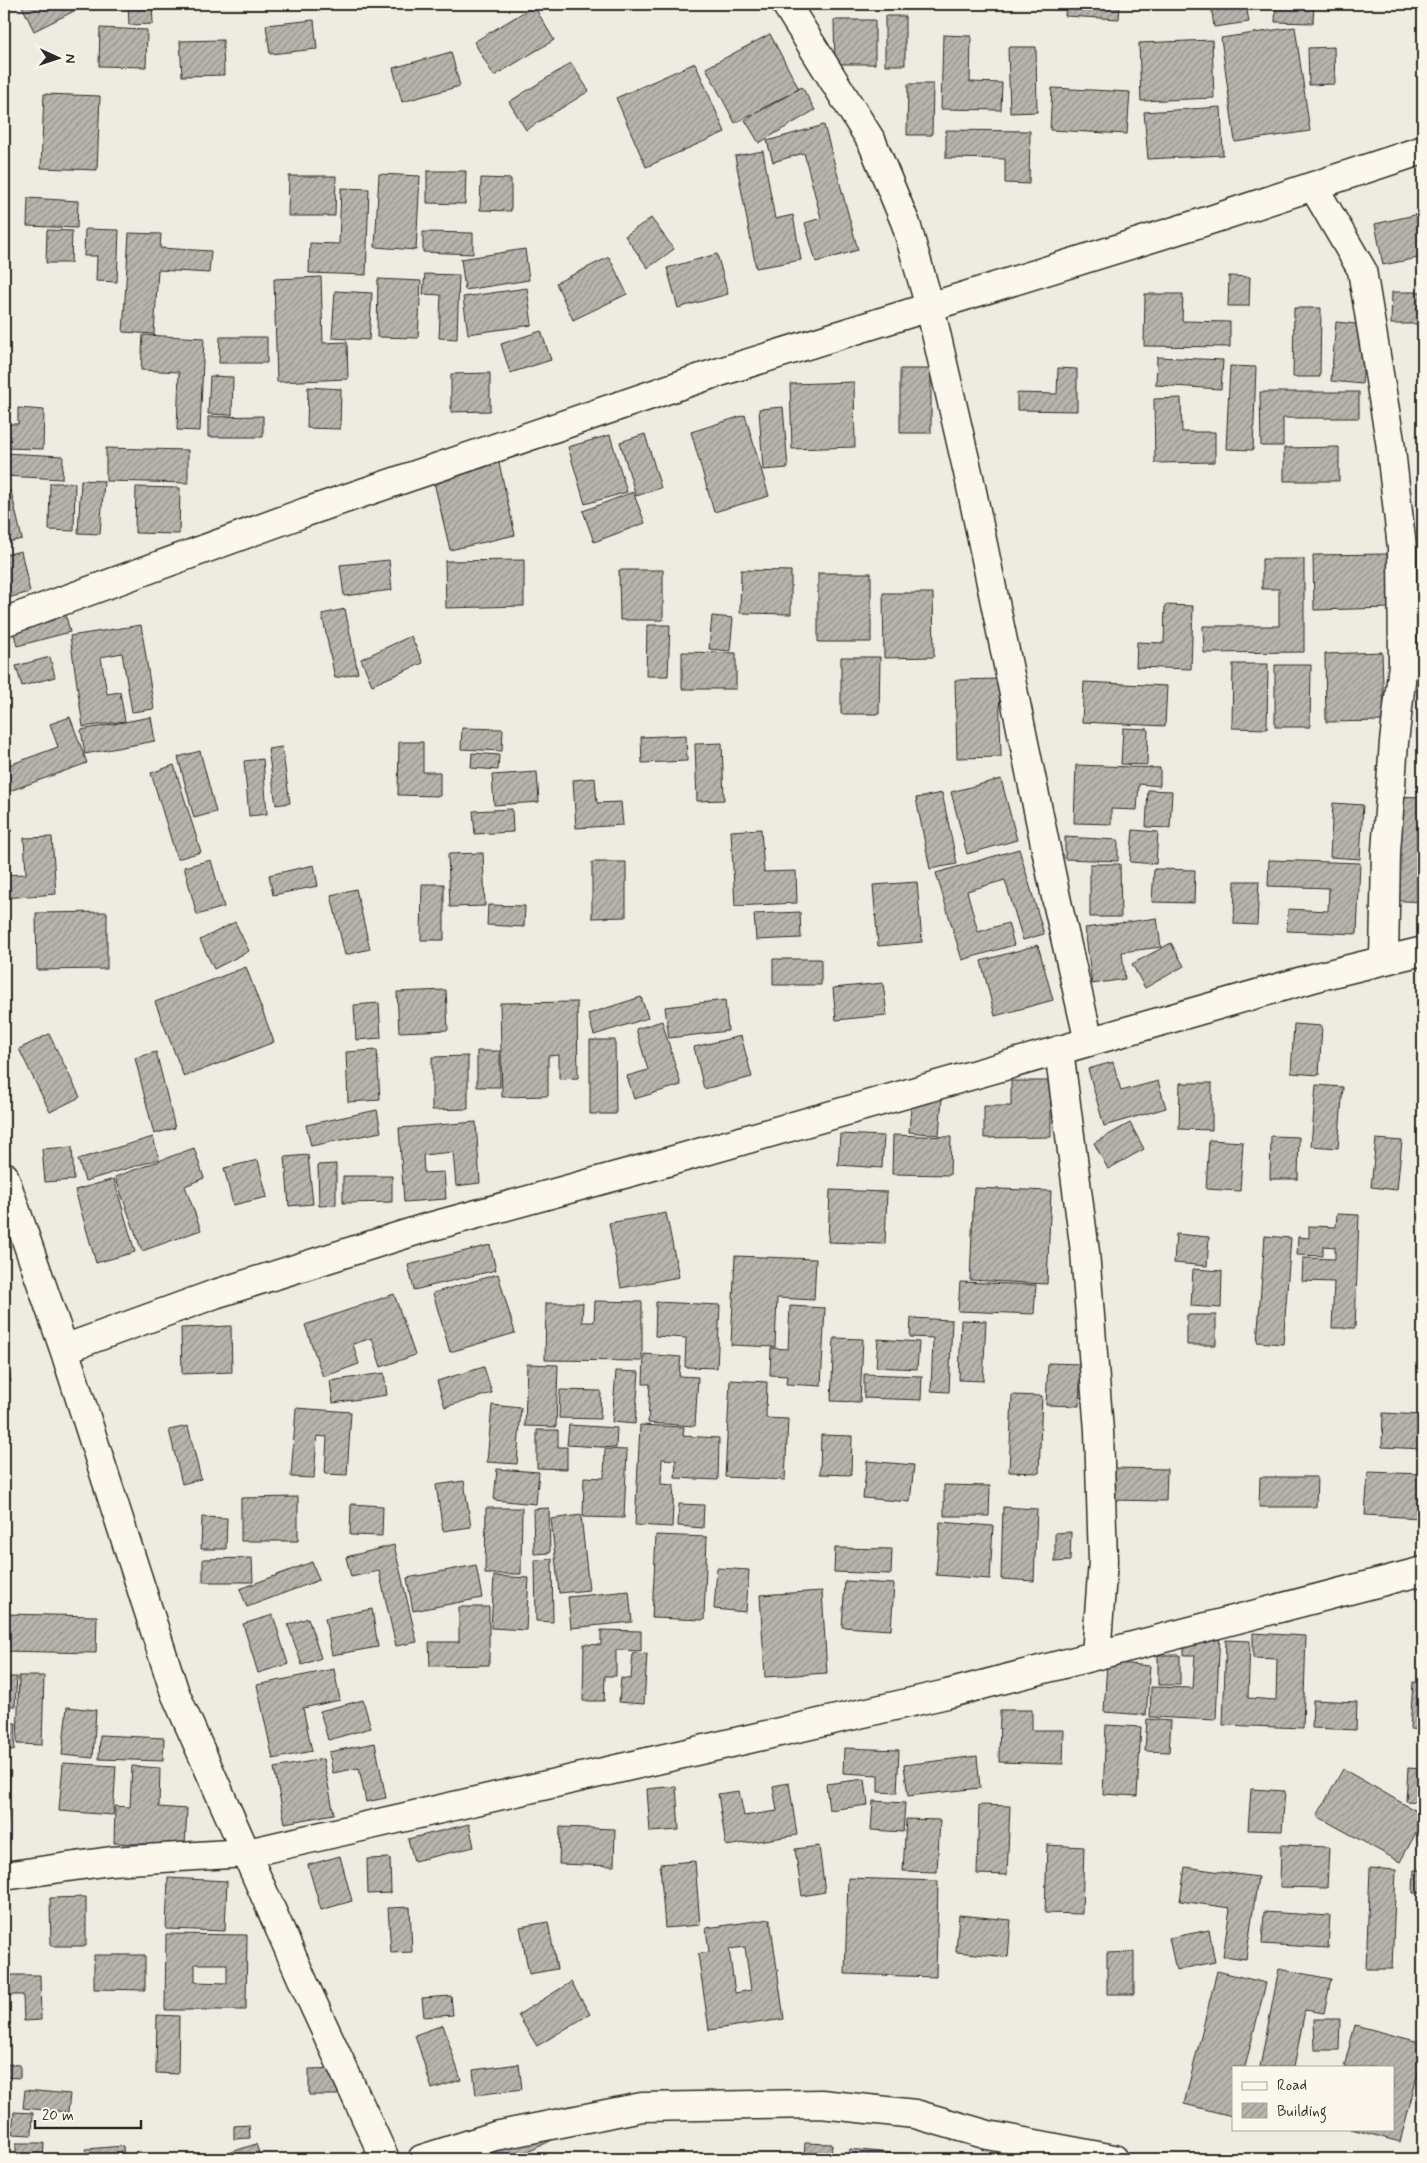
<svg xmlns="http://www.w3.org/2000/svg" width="1427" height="2163" font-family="Mynerve,sans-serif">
<defs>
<pattern id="building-hatch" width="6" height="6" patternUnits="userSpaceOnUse" patternTransform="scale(1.25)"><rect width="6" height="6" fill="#b8b5ae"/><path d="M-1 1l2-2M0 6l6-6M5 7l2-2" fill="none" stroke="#96938e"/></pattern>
</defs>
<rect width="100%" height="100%" fill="#eeebe0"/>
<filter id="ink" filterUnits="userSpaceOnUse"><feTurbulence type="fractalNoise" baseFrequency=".02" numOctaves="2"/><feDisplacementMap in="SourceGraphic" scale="10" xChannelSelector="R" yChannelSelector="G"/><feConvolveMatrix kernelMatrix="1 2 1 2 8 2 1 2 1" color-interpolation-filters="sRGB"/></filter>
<g filter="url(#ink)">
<path fill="url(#building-hatch)" stroke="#2b2b2b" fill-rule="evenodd" d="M21,4H78L80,8L34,31Z
M128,4H152L153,24L129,25Z
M1066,4H1120L1119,19L1065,16Z
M1211,4H1246L1249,22L1214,27Z
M1276,4H1314L1313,23L1275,22Z
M534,6L554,40L494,76L474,42Z
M885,16H905V65H885Z
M314,20L317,49L270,54L266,25Z
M834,20H875V64H835Z
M1295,27L1310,131L1235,142L1221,38Z
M100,28L147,30L146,67L99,66Z
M770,34L799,89L735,123L706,68Z
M943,35L971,36L970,82L1002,83L1001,110L941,109Z
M223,40L224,75L182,76L180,41Z
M1212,40L1214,98L1141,101L1139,43Z
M1008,47H1036L1037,112L1010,113Z
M1334,47L1335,84L1309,85L1308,48Z
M451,52L460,86L402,102L393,68Z
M571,63L589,91L526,130L509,102Z
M695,63L725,132L646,167L616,98Z
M908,84H933L932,135H907Z
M802,87L815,110L759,143L745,120Z
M1052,88L1130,92L1127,134L1050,130Z
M44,94L100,96L97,170L41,168Z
M1221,107L1223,155L1148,159L1144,112Z
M824,125L858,250L816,262L805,223L821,218L804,153L773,162L767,141Z
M946,130L1030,131L1029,184L1005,183V159L946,158Z
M763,151L775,219L793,215L801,260L756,268L735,156Z
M427,171H466L465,204L427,203Z
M379,174L420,176L416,250L375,247Z
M289,176H336L335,216H288Z
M481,178L511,179V211L480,210Z
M341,188L369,189L366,275L309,273L310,243L339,244Z
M28,198L78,201L77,228L27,226Z
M1423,213V257L1383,265L1375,224Z
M651,218L674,249L648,268L625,236Z
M85,229L119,230L117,282L96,281L97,256H84Z
M47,230L72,231L71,263H46Z
M423,232L473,233V254L423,252Z
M129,233L161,234L160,248L211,251L209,273L158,270L154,334L123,332Z
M525,249L529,280L465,290L461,259Z
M717,254L728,294L678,308L667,268Z
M609,257L627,294L573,320L556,283Z
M425,274L459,275L457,339L439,338L441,295L423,294Z
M1229,276L1250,277L1249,306H1228Z
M321,277L323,343L347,342L348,379L277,382L274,279Z
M378,279L421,281L418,338L377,337Z
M527,288L532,325L468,334L463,297Z
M335,291L372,293L369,340L332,338Z
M1392,292H1423V324H1391Z
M1145,294H1183L1182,321L1230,322V347L1144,346Z
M1294,308H1321L1320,377H1293Z
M1336,322L1367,325L1362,384L1331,381Z
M541,331L551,360L510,373L501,344Z
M143,335L204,338L200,431L177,430L179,372L141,370Z
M220,337H267V363H219Z
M1157,357L1223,360L1221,389L1156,385Z
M1230,366L1256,367L1253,450L1226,449Z
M1058,368L1077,369V411L1017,410V393L1057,394Z
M900,369H931V433H900Z
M490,373V411L451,412V374Z
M210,376L233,377L232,415L208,414Z
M854,382L855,447L792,449L790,384Z
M308,387L341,389L340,429L307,428Z
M1260,392H1359V418H1283V446H1261Z
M1181,398L1182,432H1215V462L1155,463L1154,399Z
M783,407L788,468L763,470L759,409Z
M18,408L44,410L43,449L4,448V424H18Z
M745,415L769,496L714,512L691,432Z
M263,416V437H208V417Z
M645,434L661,488L636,496L620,442Z
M610,435L627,492L585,504L568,447Z
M1339,447V481H1284V448Z
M106,448L188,450V483L106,481Z
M4,453L63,456L62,479L4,476Z
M499,463L515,535L450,550L433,478Z
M81,480L104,481L100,534L78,533Z
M50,483H75L74,531L49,530Z
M136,487L180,488L179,534L135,533Z
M11,491L22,539L4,543V492Z
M633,492L645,523L594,542L583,511Z
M21,551L30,592L4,599V555Z
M1390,554L1391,608L1314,610L1313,555Z
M1262,559H1304V652L1204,653L1203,626H1279V589H1262Z
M389,560L392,590L344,596L340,565Z
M524,560V606L446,608L445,561Z
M619,570H663V620H620Z
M741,570L791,571V614L740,613Z
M818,573H871V642H818Z
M883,593H933L934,657L884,658Z
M1165,605L1193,606L1191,669L1136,667L1137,642L1164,643Z
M64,608L70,632L17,646L11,622Z
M345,609L358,673L335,678L322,614Z
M712,616L733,618L730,651L709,649Z
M141,625L154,709L132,712L122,653L101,657L107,694L120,692L125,721L83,727L70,636Z
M647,625H670L668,676H646Z
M411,636L423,663L372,685L361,659Z
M682,652L736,653V689H682Z
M1382,652L1384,721L1326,722L1325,654Z
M50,657L55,677L22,686L16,666Z
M841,657H880L879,714H841Z
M1233,664H1268L1267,729L1232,728Z
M1275,665H1311L1310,727H1275Z
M999,679L1001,757L957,758L955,680Z
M1422,679H1423V710L1421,709Z
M1084,682L1167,686L1165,726L1082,722Z
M70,717L87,763L4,793V767L58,747L50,724Z
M151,717L155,741L85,754L81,730Z
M462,728L503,729L502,751L461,749Z
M1123,728L1148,729L1147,765L1121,764Z
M686,735L687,761L642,763L641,737Z
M399,742H423V772H440V796L398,795Z
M722,743L724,800L697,801L695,744Z
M282,747L290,803L276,805L268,749Z
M200,751L216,812L194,818L178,757Z
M472,753L499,755L498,770L471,768Z
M263,759L267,814L249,816L244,761Z
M174,765L201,852L177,859L151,773Z
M1076,765L1160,768V786L1139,784L1137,810L1111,809V824L1074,823Z
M537,772L539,802L494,805L492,775Z
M595,778L597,803L621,802L623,825L576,828L573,780Z
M1001,779L1017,840L967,854L951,792Z
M1148,790L1172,791L1170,828L1146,827Z
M942,793L957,864L930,869L916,798Z
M1394,796L1423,797V902L1388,900Z
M1333,803L1363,805L1360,859L1330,857Z
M4,808H6L12,831L4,833Z
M512,809L513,832L475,834L473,811Z
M761,829L764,872L796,871L797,903L735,906L731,831Z
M1133,830L1158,832L1156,864L1130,862Z
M52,837L56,894L4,898V875L26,874L24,838Z
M1065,837L1118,840V861L1065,859Z
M1019,849L1044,934L1023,940L1005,880L967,891L978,932L1008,923L1014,945L962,960L936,873Z
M483,853L485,906L450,907L448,854Z
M211,860L224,907L197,915L184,867Z
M1269,860L1360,863L1357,934L1287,931L1288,909L1328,911L1329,888L1268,886Z
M592,862H626V917L592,918Z
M1090,864H1120L1121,917H1090Z
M314,865L318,886L273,895L269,875Z
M1154,869L1195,870L1194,903L1152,902Z
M1235,881H1259L1257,925L1234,924Z
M917,882L922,942L878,946L873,885Z
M422,884H444V940H421Z
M356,889L370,949L345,955L331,895Z
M488,905L525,906L524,927L487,925Z
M107,912V969L37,970L36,913Z
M800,912L801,938L756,940L754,914Z
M1157,918L1161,947L1122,952L1125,979L1092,984L1085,928Z
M235,922L249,951L214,969L200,940Z
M1171,943L1184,966L1145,988L1132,964Z
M1038,945L1053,1000L995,1016L981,961Z
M773,959H821V985H773Z
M246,967L274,1042L184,1077L155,1002Z
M883,983L887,1015L836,1020L833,988Z
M446,990L448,1030L399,1032L397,992Z
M641,997L648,1018L594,1035L588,1014Z
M725,1000L728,1031L669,1038L665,1007Z
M577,1002L578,1078L559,1079V1055L548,1056V1096L502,1097L500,1003Z
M379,1003L381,1038L356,1040L354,1005Z
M662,1021L681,1085L634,1099L627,1076L648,1070L636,1029Z
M1294,1024L1322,1026L1319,1075L1291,1073Z
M49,1034L80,1097L50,1112L19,1049Z
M741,1036L752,1077L704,1089L694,1047Z
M590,1040H615L616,1114H590Z
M377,1050L380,1100L348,1102L346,1052Z
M477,1051H500V1087H477Z
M156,1052L175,1128L154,1134L135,1058Z
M468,1056V1109L432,1110V1057Z
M1113,1062L1121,1091L1158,1081L1166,1108L1104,1126L1088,1069Z
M1011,1081H1051V1137L984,1138V1106H1011Z
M1180,1083H1212V1130L1179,1129Z
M1316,1085L1343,1087L1338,1148L1311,1146Z
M912,1095L942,1098L939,1135L909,1132Z
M377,1110L381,1132L311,1146L306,1125Z
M476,1122L480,1183L456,1186L453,1152L423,1155L424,1173L444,1172L446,1199L404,1202L399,1128Z
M1130,1123L1144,1149L1108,1169L1094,1143Z
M840,1134L884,1136L882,1168L838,1165Z
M893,1135L951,1137L950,1175L892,1174Z
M1271,1136L1299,1137L1298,1179H1270Z
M153,1137L159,1159L85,1181L78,1159Z
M1376,1139L1402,1141L1397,1190L1371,1187Z
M1209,1140L1243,1142L1240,1191L1206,1189Z
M72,1147L74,1180L45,1182L42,1149Z
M194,1148L204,1178L185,1186L201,1230L142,1251L115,1177Z
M308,1155L313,1204L289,1206L285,1157Z
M258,1160L267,1197L233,1205L224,1168Z
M336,1164V1205L319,1206L318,1165Z
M343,1176H392V1202L343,1203Z
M114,1179L135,1252L96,1263L75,1190Z
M974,1188L1051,1191L1047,1284L970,1280Z
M830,1190L887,1192L885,1244L828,1242Z
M666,1213L679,1277L621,1288L609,1223Z
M1337,1214L1359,1215L1355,1328H1332L1334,1282L1302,1281L1303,1258L1335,1259V1247L1323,1246V1256L1297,1255L1298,1237L1309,1238V1226L1336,1227Z
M1176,1234L1209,1237L1207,1266L1174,1263Z
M1265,1236L1291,1238L1283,1344L1257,1342Z
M490,1245L496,1270L414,1290L408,1265Z
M735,1256L816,1259L814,1300L777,1298L775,1347L731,1345Z
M1193,1269L1222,1271L1221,1308L1191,1306Z
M498,1274L515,1333L450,1352L433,1293Z
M960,1282L1036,1285L1034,1314L958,1311Z
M394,1294L415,1355L381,1367L372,1338L353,1344L359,1364L323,1377L305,1325Z
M595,1301L642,1302V1361L545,1360L546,1303H583L582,1322H594Z
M656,1302L720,1305L717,1368L685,1367L686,1338L655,1336Z
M790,1306L825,1308L821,1386L786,1384L787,1376L770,1375L771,1348L788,1349Z
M1187,1315H1216V1345H1187Z
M911,1318L952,1320L949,1392L931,1391L933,1338L910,1337Z
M961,1320L986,1321L983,1381L959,1380Z
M231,1326L232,1372L182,1374L181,1328Z
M4,1335L11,1382L4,1383Z
M834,1338L863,1339L860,1402L831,1401Z
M878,1339L919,1342L917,1369L876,1367Z
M644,1354L681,1357L679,1376L698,1377L695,1426L648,1423L650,1384H643Z
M1048,1363L1081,1364L1079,1406L1046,1405Z
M527,1364L558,1365L556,1427L525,1426Z
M484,1367L492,1393L445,1407L437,1381Z
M616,1371L639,1372L635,1424L612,1422Z
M384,1373L387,1395L333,1403L330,1381Z
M864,1374L922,1376L921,1400L864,1398Z
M730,1380L767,1382L766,1418L788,1419L785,1480L725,1477Z
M560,1390L601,1391L600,1419L559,1418Z
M1012,1395L1042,1396L1039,1473L1009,1472Z
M492,1405L521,1408L517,1464L487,1462Z
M296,1408L351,1412L347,1475L325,1474L327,1437L317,1436L314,1478L291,1477Z
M1383,1413L1423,1415V1449L1382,1447Z
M569,1425L617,1428L616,1448L567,1445Z
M640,1425L684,1427L683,1436L719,1438L718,1480L675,1478L676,1460L662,1459L661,1484L674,1485L672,1527L635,1525Z
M188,1426L201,1479L182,1484L169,1430Z
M537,1430H558V1447H567V1469L537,1468Z
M821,1435L852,1436L851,1475L820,1474Z
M605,1449L627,1450L624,1518L583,1517L584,1477L604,1478Z
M867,1461L914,1465L910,1502L863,1498Z
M1113,1468L1167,1469L1166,1501L1112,1500Z
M497,1469L539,1472L536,1504L494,1500Z
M1368,1472L1423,1474L1421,1518L1365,1515Z
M1260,1477H1317L1316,1507H1259Z
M464,1481L471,1527L443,1531L436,1485Z
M944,1485L990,1486L989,1516H944Z
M298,1497V1541H241V1498Z
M351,1504L383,1506L382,1536L350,1535Z
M679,1504L704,1505L703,1528L678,1526Z
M1003,1507L1037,1509L1034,1581L1001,1579Z
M486,1508H522L521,1574H485Z
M549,1508L550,1553L534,1554L533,1509Z
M581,1515L589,1590L559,1593L551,1519Z
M202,1517L227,1518L226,1549H201Z
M940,1522L993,1526L990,1579L936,1575Z
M1071,1532L1070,1561L1055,1562V1533Z
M656,1535L707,1537L704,1620L652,1618Z
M394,1545L417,1642L396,1646L379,1571L351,1577L346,1557Z
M835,1548L892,1549L891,1574L834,1572Z
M252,1558L253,1582H203V1559Z
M552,1559L553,1622L536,1621L535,1560Z
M312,1562L319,1580L247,1607L240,1589Z
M476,1565L482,1598L413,1611L407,1578Z
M717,1568L749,1570L746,1612L714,1609Z
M494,1576L529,1578L526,1630L491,1628Z
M845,1581L894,1584L891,1630L842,1627Z
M629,1591L632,1622L571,1628L568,1597Z
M822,1591L827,1673L765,1677L760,1595Z
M459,1607H489V1665L430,1666L429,1642H459Z
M372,1609L378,1647L332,1655L325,1618Z
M4,1614L97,1616L96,1653L4,1651Z
M273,1615L288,1664L258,1673L243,1624Z
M308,1618L321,1658L302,1665L288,1625Z
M1184,1628L1220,1629L1216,1720L1150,1717L1151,1687L1193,1688L1195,1655H1184Z
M601,1630L641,1631V1651L616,1650V1676H605L604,1701H583L584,1644L601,1645Z
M1253,1633L1306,1636L1303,1728L1223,1725L1226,1640L1250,1641L1248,1698L1276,1700L1277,1659L1253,1658Z
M633,1653L647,1654L644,1704L619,1702L621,1678L631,1679Z
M1158,1655H1180V1685H1158Z
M1107,1662L1150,1666L1146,1715L1104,1712Z
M334,1669L340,1700L303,1708L312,1751L273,1759L257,1685Z
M19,1676H44L42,1745L17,1744Z
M4,1677H17L15,1706H4Z
M1413,1682L1423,1683V1730L1410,1729Z
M363,1700L371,1728L328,1740L320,1711Z
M1313,1700L1357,1702L1356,1730L1312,1728Z
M67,1707L96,1710L93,1758L62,1755Z
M1000,1710H1032V1730H1064L1063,1764L999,1762Z
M1147,1719L1171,1721L1169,1752L1145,1751Z
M4,1723H16L14,1750L4,1749Z
M1106,1725L1141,1727L1137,1796L1103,1794Z
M100,1735L164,1738L163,1761L99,1759Z
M375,1743L386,1798L366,1802L359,1768L333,1773L329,1752Z
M844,1748L899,1750L897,1793L878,1792V1775L843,1773Z
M977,1756L980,1788L908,1796L904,1765Z
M323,1759L334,1814L285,1823L274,1768Z
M63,1763L116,1766L113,1815L59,1811Z
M132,1766L160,1768L159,1807L187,1809L185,1846L114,1843L115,1806L130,1807Z
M1408,1768L1423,1769V1802L1406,1801Z
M1343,1769L1423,1815V1820L1400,1862L1317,1816Z
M4,1771H10L7,1836H4Z
M865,1779L868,1805L829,1810L826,1784Z
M789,1783L797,1835L726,1846L718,1794L739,1791L744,1816L777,1811L773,1786Z
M676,1786L679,1830L650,1832L647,1789Z
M1251,1789L1285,1791L1282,1831L1248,1830Z
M873,1801L905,1803L903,1832L871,1830Z
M979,1805L1010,1806L1007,1875L977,1874Z
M906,1819L940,1820L937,1872L903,1871Z
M469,1824L474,1847L414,1861L408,1839Z
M560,1827L615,1829L614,1866L559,1864Z
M1047,1845L1084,1847L1082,1914L1045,1913Z
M1281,1845L1329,1847L1327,1888L1280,1887Z
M819,1846L825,1892L802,1896L795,1849Z
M340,1856L352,1901L321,1910L308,1865Z
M390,1858L391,1893L368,1894L367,1859Z
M695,1861L700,1925L665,1928L660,1864Z
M1185,1867L1258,1877L1246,1959L1223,1956L1230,1908L1180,1901Z
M1370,1868L1396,1870L1392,1969H1366Z
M1414,1870H1423V1970H1421L1423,1893H1413Z
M168,1878L227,1881L225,1931L166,1929Z
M848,1878L938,1881L936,1977L845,1974Z
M86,1897V1946H51L50,1898Z
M410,1907L412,1952L391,1953L388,1908Z
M1264,1912L1330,1916L1328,1948L1262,1944Z
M959,1915L1011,1920L1008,1957L956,1952Z
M770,1919L784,2019L709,2030L698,1954L709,1952L706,1928ZM745,1947L751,1990L735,1993L729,1949Z
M548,1922L557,1969L529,1974L520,1927Z
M1209,1930L1215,1962L1176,1970L1169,1938Z
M166,1934L247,1935L246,2010H165ZM195,1964H227V1983L195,1982Z
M1134,1952V1994H1107V1953Z
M94,1955H145V1990L94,1989Z
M1279,1969L1331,1979L1324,2013L1305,2010L1294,2067H1260Z
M1217,1971L1266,1983L1245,2067H1233L1232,2116L1184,2104Z
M4,1975H40L41,2020L24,2021L23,1995H4Z
M571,1982L590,2014L537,2046L518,2015Z
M451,1996L453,2015L424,2017L422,1998Z
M157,2015L179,2016L178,2074L156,2073Z
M1314,2019H1340L1339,2050H1315Z
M443,2025L461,2080L432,2089L415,2035Z
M1355,2025L1423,2043V2054L1400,2142L1351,2129H1393V2067H1344Z
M4,2064L20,2065V2078L4,2077Z
M519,2064L522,2089L476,2095L473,2070Z
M342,2068L343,2095H309V2069Z
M25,2090L70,2094L68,2112L23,2108Z
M14,2112L33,2113L32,2135L12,2134Z
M249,2125L250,2138L234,2139V2126Z
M568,2132L524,2154L527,2159H490L486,2152Z
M16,2143H44L43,2159H16Z
M805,2143L832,2144L831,2159H804Z
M256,2144L261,2159H210Z
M123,2146L124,2159H87L86,2149Z
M850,2149L899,2154L898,2159H849Z
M129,2157H149V2159H130Z"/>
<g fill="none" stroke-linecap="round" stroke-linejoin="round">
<defs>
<path id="minor" d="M786,4L872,142L906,224L930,307L969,477L1057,902L1089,1042
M1313,186L1362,270L1390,441L1402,548L1403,664L1394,742L1386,852L1384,960
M4,622L306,512L707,376L1210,220L1423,150
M1059,1050L1085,1252L1099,1431L1103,1561L1096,1655
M4,1176L64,1349L175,1693L310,1997L385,2159
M64,1349L215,1294L422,1229L646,1168L1320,976L1423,951
M4,1876L111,1861L247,1853L947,1694L1423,1571
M422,2159L495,2136L642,2107L821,2104L915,2114L988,2135L1114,2159"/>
</defs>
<use href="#minor" stroke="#2b2b2b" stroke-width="31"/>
<use href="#minor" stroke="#fbf7ec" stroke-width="28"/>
</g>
</g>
<rect width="1427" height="2163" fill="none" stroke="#fbf7ec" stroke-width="20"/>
<rect x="10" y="10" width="1407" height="2143" fill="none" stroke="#2b2b2b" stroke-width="2" filter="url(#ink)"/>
<rect x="1232" y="2066" width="162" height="65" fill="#fbf7ec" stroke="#a8a59f"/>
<rect x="1242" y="2082" width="25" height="8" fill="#fbf7ec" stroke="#a8a59f"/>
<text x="1277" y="2090" font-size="15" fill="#2b2b2b">Road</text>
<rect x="1242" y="2103" width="25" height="15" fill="url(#building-hatch)" stroke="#a8a59f"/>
<text x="1277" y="2116" font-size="15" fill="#2b2b2b">Building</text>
<g transform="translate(58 58) rotate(93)" stroke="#fbf7ec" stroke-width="4" paint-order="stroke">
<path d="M0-4L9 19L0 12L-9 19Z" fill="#2b2b2b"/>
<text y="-8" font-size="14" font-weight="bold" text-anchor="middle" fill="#2b2b2b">N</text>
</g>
<path d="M35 2120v8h106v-8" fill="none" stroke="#2b2b2b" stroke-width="2.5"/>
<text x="42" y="2120" font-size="15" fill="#2b2b2b" stroke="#fbf7ec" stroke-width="4" paint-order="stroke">20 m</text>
</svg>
